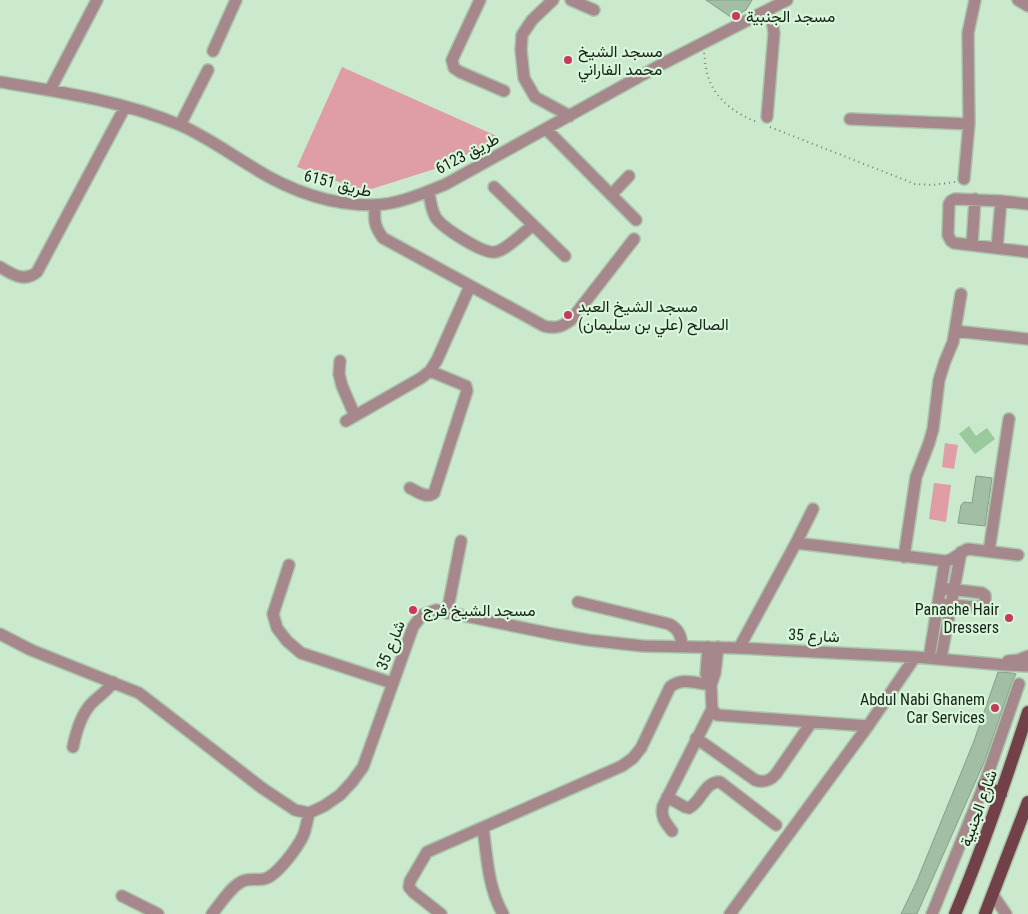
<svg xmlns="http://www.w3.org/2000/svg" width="1028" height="914" font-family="'Roboto Condensed',Vazirmatn,sans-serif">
<rect width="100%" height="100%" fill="#cbe9cd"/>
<path fill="#df9da6" d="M342,67L501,138L441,167L365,191L297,167Z
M945,443L958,445L954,469L942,467Z
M934,483L951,485L946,522L929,519Z"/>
<path fill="#98ca9d" d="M969,426L976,436L987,428L995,439L975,454L959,434Z"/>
<path fill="#a2bfa5" stroke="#84a087" d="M706,0H752L746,10L732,18Z
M976,476L992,478L985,526L958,523L961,505L964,502L972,503Z
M998,672L1012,673L1016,674L1012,682L985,760L917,914H901L916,883L974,741Z"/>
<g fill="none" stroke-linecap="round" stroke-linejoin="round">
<defs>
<path id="minor" d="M480,0L452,60L454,68L460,72L504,91
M553,0L532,20L522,35L521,50L524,78L535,97L570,116
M571,0L594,10
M1018,0L1028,6
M213,51L236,0
M0,82C61,92 123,101 180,125C205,136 226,151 249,165C286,189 329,205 373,205C397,205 424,193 446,184L664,63L787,0
M50,90L97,0
M767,117L774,33L773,26L769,10
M850,119L969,124
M180,125L208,70
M546,129L636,220
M964,179L969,124L968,33L975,0
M494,187L565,256
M429,191C430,200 431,210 436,218C443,228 483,254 495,252C505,251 524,232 533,225
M611,195L629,176
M1028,204L1001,201L955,199L951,201L949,204L948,235L951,241L954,243L1028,252
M375,205C374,220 374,226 383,238L544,326C555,329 562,327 571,320L634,239
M972,245L975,199
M997,248L1001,201
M0,267C12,274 24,283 37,272L125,107
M955,331L1028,339
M340,361L339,374L342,386L355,416
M346,421L421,378L430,371L437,360L470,286
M410,488C418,492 427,499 434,493L467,391L466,386L430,371
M796,543L945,561C955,560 959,552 968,549L1018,555
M989,551L1009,419
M904,557L916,477L929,443L933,429L939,380L945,361L953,342L961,294
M289,565L273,614L277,628L287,641L301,653L392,683
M578,602L669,624C679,629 681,636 682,646
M938,604L977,607L983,605L985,602V595L982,593L941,588
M447,613L461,541
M0,634L31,650L139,693L262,788L295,810L309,813L324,806L340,795L352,782L363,767L413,627L422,615L436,610L553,634L588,640L643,646L739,648L915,657L1005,665L1028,666
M708,647L706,674L711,685
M718,647L715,673L711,685L712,709L717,715L868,726
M739,648L796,543L813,509
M929,658L945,561
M941,658L961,552
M1008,661L1018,660L1028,656
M696,738L755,780C764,783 770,781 776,774L811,723
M73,747C76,732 80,717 90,705C97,697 107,692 113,682
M667,797L685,807L689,808C701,802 705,781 720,782L776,825
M483,828C487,857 488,888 503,914
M672,831C666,823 660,817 663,806L712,709
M993,895L1006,914
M122,896L158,914
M212,914C220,904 230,888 241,882C248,877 256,881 264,879C277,876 297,848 303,836C306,829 307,821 309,813
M441,914L413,892L409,887L410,881L427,852L622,766L633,758L641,748L670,687C681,677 697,683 711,685
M730,914L868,726L915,657
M932,914L984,785L1019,684"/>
<path id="major" d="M984,785L1001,794
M955,914C983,848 1006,780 1028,712
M985,914L1028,802"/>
</defs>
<use href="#minor" stroke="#abc5ac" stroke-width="14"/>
<use href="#major" stroke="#abc5ac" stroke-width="15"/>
<path stroke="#708471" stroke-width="2" stroke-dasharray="1 4" stroke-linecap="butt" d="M704,53C705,58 705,64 706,69C711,96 733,113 757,122
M770,127L915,184L932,185L955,182"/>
<use href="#minor" stroke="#a6888c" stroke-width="11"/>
<use href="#major" stroke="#724048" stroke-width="12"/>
</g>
<g fill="#c8395e" stroke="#d8f6da" stroke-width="2">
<circle cx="736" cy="16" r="5"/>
<circle cx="568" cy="60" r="5"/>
<circle cx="568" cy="315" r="5"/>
<circle cx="413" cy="610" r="5"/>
<circle cx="1009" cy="618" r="5"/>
<circle cx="995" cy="708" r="5"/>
</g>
<g text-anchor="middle" stroke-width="4.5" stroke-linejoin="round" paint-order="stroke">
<g font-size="16" fill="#172218" stroke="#d8f6da" text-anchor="start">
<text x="746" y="22">مسجد الجنبية</text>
<text x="578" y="57">مسجد الشيخ<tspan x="578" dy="18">محمد الفاراني</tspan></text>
<text x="578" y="312">مسجد الشيخ العبد<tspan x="578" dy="18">الصالح (علي بن سليمان)</tspan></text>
<text x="999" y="615" text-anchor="end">Panache Hair<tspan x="999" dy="18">Dressers</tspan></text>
<text x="423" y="616">مسجد الشيخ فرج</text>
<text x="985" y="705" text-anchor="end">Abdul Nabi Ghanem<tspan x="985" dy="18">Car Services</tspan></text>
</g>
<g font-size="16" fill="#172218" stroke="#d8f6da">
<text transform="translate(467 153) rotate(-28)" y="6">طريق 6123</text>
<text transform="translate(338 183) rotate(14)" y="6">طريق 6151</text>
<text transform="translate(814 635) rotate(3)" y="6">شارع 35</text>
<text transform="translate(390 645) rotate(-68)" y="6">شارع 35</text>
<text transform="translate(978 808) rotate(-70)" y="6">شارع الجنبية</text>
</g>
</g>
</svg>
